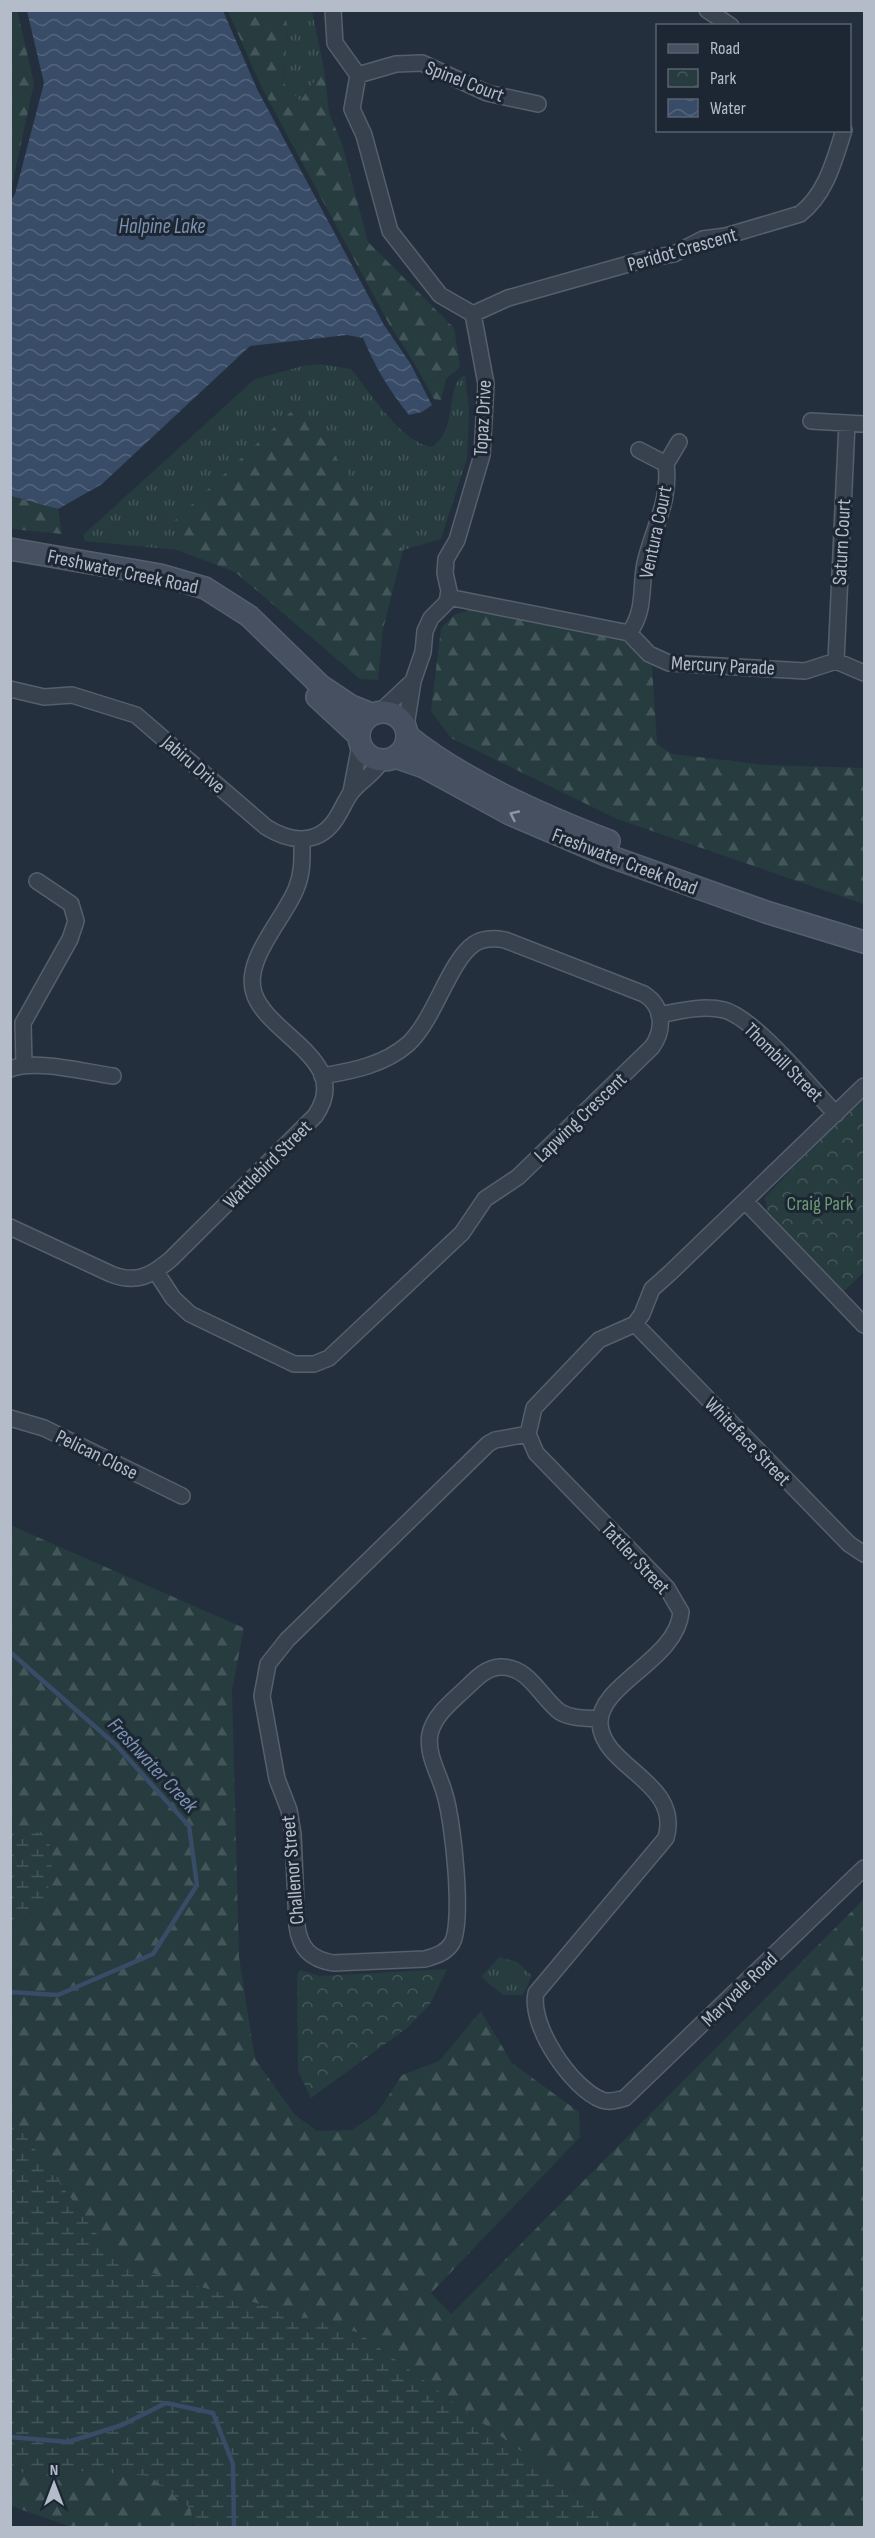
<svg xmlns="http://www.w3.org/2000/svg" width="875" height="2538" font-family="'Sofia Sans Condensed',sans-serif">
<defs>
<pattern id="grass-tufts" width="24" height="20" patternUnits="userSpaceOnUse" patternTransform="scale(1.5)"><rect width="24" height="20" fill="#263c3f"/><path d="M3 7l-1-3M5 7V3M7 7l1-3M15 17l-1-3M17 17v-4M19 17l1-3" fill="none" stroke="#435659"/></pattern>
<pattern id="forest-firs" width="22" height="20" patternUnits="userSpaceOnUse" patternTransform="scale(1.5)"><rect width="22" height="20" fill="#263c3f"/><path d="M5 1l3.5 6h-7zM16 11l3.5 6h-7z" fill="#435659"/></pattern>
<pattern id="wetland-marsh" width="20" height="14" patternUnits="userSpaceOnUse" patternTransform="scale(1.5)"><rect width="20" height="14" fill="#263c3f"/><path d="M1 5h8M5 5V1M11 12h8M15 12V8" fill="none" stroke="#435659"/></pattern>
<pattern id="park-crowns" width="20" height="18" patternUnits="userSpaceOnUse" patternTransform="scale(1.5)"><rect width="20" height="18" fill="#263c3f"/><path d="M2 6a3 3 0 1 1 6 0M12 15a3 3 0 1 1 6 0" fill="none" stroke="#435659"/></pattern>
<pattern id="water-waves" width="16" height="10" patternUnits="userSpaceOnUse" patternTransform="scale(1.5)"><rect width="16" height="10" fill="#394c67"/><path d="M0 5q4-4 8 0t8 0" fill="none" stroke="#53647b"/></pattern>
</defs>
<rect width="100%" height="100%" fill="#242f3e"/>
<path fill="url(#grass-tufts)" d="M284,11H312L324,69L300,101L283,82L288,30Z
M320,364L351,369C371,393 401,443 432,447C460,428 444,384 465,375L469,409L467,458L441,539L403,550L298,405L174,521L177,550L85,541L83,535L255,379L303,366Z
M499,1957L517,1962L532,1976L523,1995H503L481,1977Z"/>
<path fill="url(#forest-firs)" d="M17,10L34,83L11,190L10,11Z
M228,11H284L288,29L283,82L300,101L324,69L329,113L342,144L368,242L454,328L460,367L446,379L441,400L434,399L413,361L389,324L261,86Z
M298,405L403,550L383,629L378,680L360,679L235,572L177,550L174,521Z
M10,496L58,509L62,534L11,529Z
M476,608L623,640L652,666L657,744L672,754L767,765L864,768V904L617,819L451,738L431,711L441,628L454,615Z
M10,1525L244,1628L232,1690L239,1957L255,2059L295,2115L317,2131L352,2130L377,2113L402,2075L439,2061L481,2011L512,2063L579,2112L580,2137L431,2293L451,2314L864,1899V2527H625L359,2333L118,2263L11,2116V1930L37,1910L49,1884L51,1846L39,1833L11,1829Z
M11,2469L53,2482L81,2471L150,2476L191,2509L193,2524L189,2528L72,2527L11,2506Z"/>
<path fill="url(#wetland-marsh)" d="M11,1829C19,1830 31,1830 39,1833C61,1840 49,1887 44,1904L11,1930Z
M11,2116L118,2263L359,2333L625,2527H194L191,2509L150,2476L81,2471L53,2482L11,2469Z"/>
<path fill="url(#park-crowns)" d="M864,1095V1272L843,1292L767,1210L765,1197Z
M447,1969L430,2004L407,2028L311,2098L298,2071L297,1975L300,1970L320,1976Z"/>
<path fill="url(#water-waves)" d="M27,11H223L257,89L384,325L410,363L432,405L422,412L409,415C389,390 375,367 363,338L347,335L250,346L102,484L58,509L11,496V200L15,194L44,83Z"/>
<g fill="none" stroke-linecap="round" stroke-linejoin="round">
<path stroke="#394c67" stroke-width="4.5" d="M10,1652L116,1745L189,1826L197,1885L153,1954L58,1995L10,1992
M10,2437L68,2442L122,2425L166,2403L213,2413L233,2464L234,2528"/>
<defs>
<path id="minor" d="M333,10L335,43L358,75L352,109L364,135L390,231L440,295L473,314L486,384L482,455L457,540L446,559L445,573L449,591L447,602L431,618L425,631L423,652L413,681L406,726
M707,10L731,26
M358,75L396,64L422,63L487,93L538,104
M473,314L508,298L646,259L674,254L703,239L726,236L800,214C826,194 834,161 844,130
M811,421L864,424
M639,450L666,464L679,442
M448,597L629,633L649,654L669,663L805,671L836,661L864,673
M629,633C646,610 640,588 645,563C653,528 671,500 666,464
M836,661L847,423
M10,689L44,697L72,695L136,715L266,827C288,841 315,846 333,823C340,814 344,803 350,794C359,781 374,775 382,760
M380,712L413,681
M351,792L360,745
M659,1015C680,1011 703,1005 724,1010C755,1018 812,1089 836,1114
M24,1065L23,1023L70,939L76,921L71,904L37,881
M10,1069C37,1059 84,1072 113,1076
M864,1086L670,1273L652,1289L642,1314L635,1324L599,1340L534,1408L528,1434L536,1453L667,1588L681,1612C677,1660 598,1684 600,1724C603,1768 682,1782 666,1838L536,1993C529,2026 572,2089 602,2100C610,2103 617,2100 625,2098L864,1868
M745,1201L864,1325
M10,1227L111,1274C136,1284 151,1276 171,1259L315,1116C354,1061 267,1035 254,993C243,960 284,919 296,889C303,873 302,857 302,840
M156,1272L173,1298L190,1314L294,1364H314L329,1358L462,1233L485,1199L518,1177L652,1047C665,1029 663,1006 644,994L505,940C494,938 483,938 474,944C449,961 434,1021 408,1044C384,1065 352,1071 322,1076
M635,1324L849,1544L864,1554
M10,1418L44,1428L182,1496
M528,1434L495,1440L488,1444L287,1640L268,1664L262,1696L277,1779L289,1810L293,1834L297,1926C300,1948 310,1959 333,1963L425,1959C435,1956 446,1953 452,1943C464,1922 453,1821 445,1795C440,1775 426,1755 430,1734C434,1716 450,1703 463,1691C474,1681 484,1668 500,1667C529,1666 540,1697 560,1712C572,1719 587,1718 600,1719"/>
<path id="secondary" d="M10,549L160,575L205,588L249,616L321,686L351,706L371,714
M317,697L359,736
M359 736a24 24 0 1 1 48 0a24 24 0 1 1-48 0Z
M408,736C464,781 542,815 609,841
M395,757L424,767L510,814L606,855L766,912L864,942"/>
</defs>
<use href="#minor" stroke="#565f6c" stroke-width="18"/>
<use href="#secondary" stroke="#565f6c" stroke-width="24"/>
<use href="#minor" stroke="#38414e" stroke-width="15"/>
<use href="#secondary" stroke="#465061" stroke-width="21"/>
</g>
<defs><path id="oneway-chevron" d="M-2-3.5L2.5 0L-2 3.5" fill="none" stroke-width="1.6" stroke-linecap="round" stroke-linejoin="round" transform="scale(1.5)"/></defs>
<use stroke="#8e96a5" href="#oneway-chevron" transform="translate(514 815) rotate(-155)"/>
<g text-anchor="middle" stroke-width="6" stroke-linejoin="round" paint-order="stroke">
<g font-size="20" fill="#b4bcc9" stroke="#1d2633">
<text transform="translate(465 81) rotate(21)" y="7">Spinel Court</text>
<text transform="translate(682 249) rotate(-16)" y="7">Peridot Crescent</text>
<text transform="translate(482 418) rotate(-87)" y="7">Topaz Drive</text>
<text transform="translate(655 532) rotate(-78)" y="7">Ventura Court</text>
<text transform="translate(841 542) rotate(-87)" y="7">Saturn Court</text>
<text transform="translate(123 571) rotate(12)" y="7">Freshwater Creek Road</text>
<text transform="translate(723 665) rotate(3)" y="7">Mercury Parade</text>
<text transform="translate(194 764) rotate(41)" y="7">Jabiru Drive</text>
<text transform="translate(625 861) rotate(21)" y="7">Freshwater Creek Road</text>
<text transform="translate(784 1062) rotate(45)" y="7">Thombill Street</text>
<text transform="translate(580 1117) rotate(-44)" y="7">Lapwing Crescent</text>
<text transform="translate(267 1164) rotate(-45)" y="7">Wattlebird Street</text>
<text transform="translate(748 1441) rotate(46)" y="7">Whiteface Street</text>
<text transform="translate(97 1454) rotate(26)" y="7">Pelican Close</text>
<text transform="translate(636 1558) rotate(47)" y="7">Tattler Street</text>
<text transform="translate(292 1870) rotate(-95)" y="7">Challenor Street</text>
<text transform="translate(739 1989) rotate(-44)" y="7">Maryvale Road</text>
</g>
<g font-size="20" fill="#6b9a76" stroke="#1d2633">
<text x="820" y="1210">Craig Park</text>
</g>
<g font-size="21" font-style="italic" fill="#7c92b1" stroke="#1d2633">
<text x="162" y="233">Halpine Lake</text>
<text transform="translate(153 1765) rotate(47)" y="7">Freshwater Creek</text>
</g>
</g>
<rect width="875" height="2538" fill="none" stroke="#b4bcc9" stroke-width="24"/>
<rect x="656" y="24" width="195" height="108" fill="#1d2633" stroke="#59626f" stroke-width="1.5"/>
<rect x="668" y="44" width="30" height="9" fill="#465061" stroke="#59626f" stroke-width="1.5"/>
<text x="710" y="54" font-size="18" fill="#b4bcc9">Road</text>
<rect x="668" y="69" width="30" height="18" fill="url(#park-crowns)" stroke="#59626f" stroke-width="1.5"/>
<text x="710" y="84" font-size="18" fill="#b4bcc9">Park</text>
<rect x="668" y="99" width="30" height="18" fill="url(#water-waves)" stroke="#59626f" stroke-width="1.5"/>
<text x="710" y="114" font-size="18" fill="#b4bcc9">Water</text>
<g transform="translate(54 2484)" stroke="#1d2633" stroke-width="4.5" paint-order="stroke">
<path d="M0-4.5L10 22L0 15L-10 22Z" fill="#b4bcc9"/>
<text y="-9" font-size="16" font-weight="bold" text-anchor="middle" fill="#b4bcc9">N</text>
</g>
</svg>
